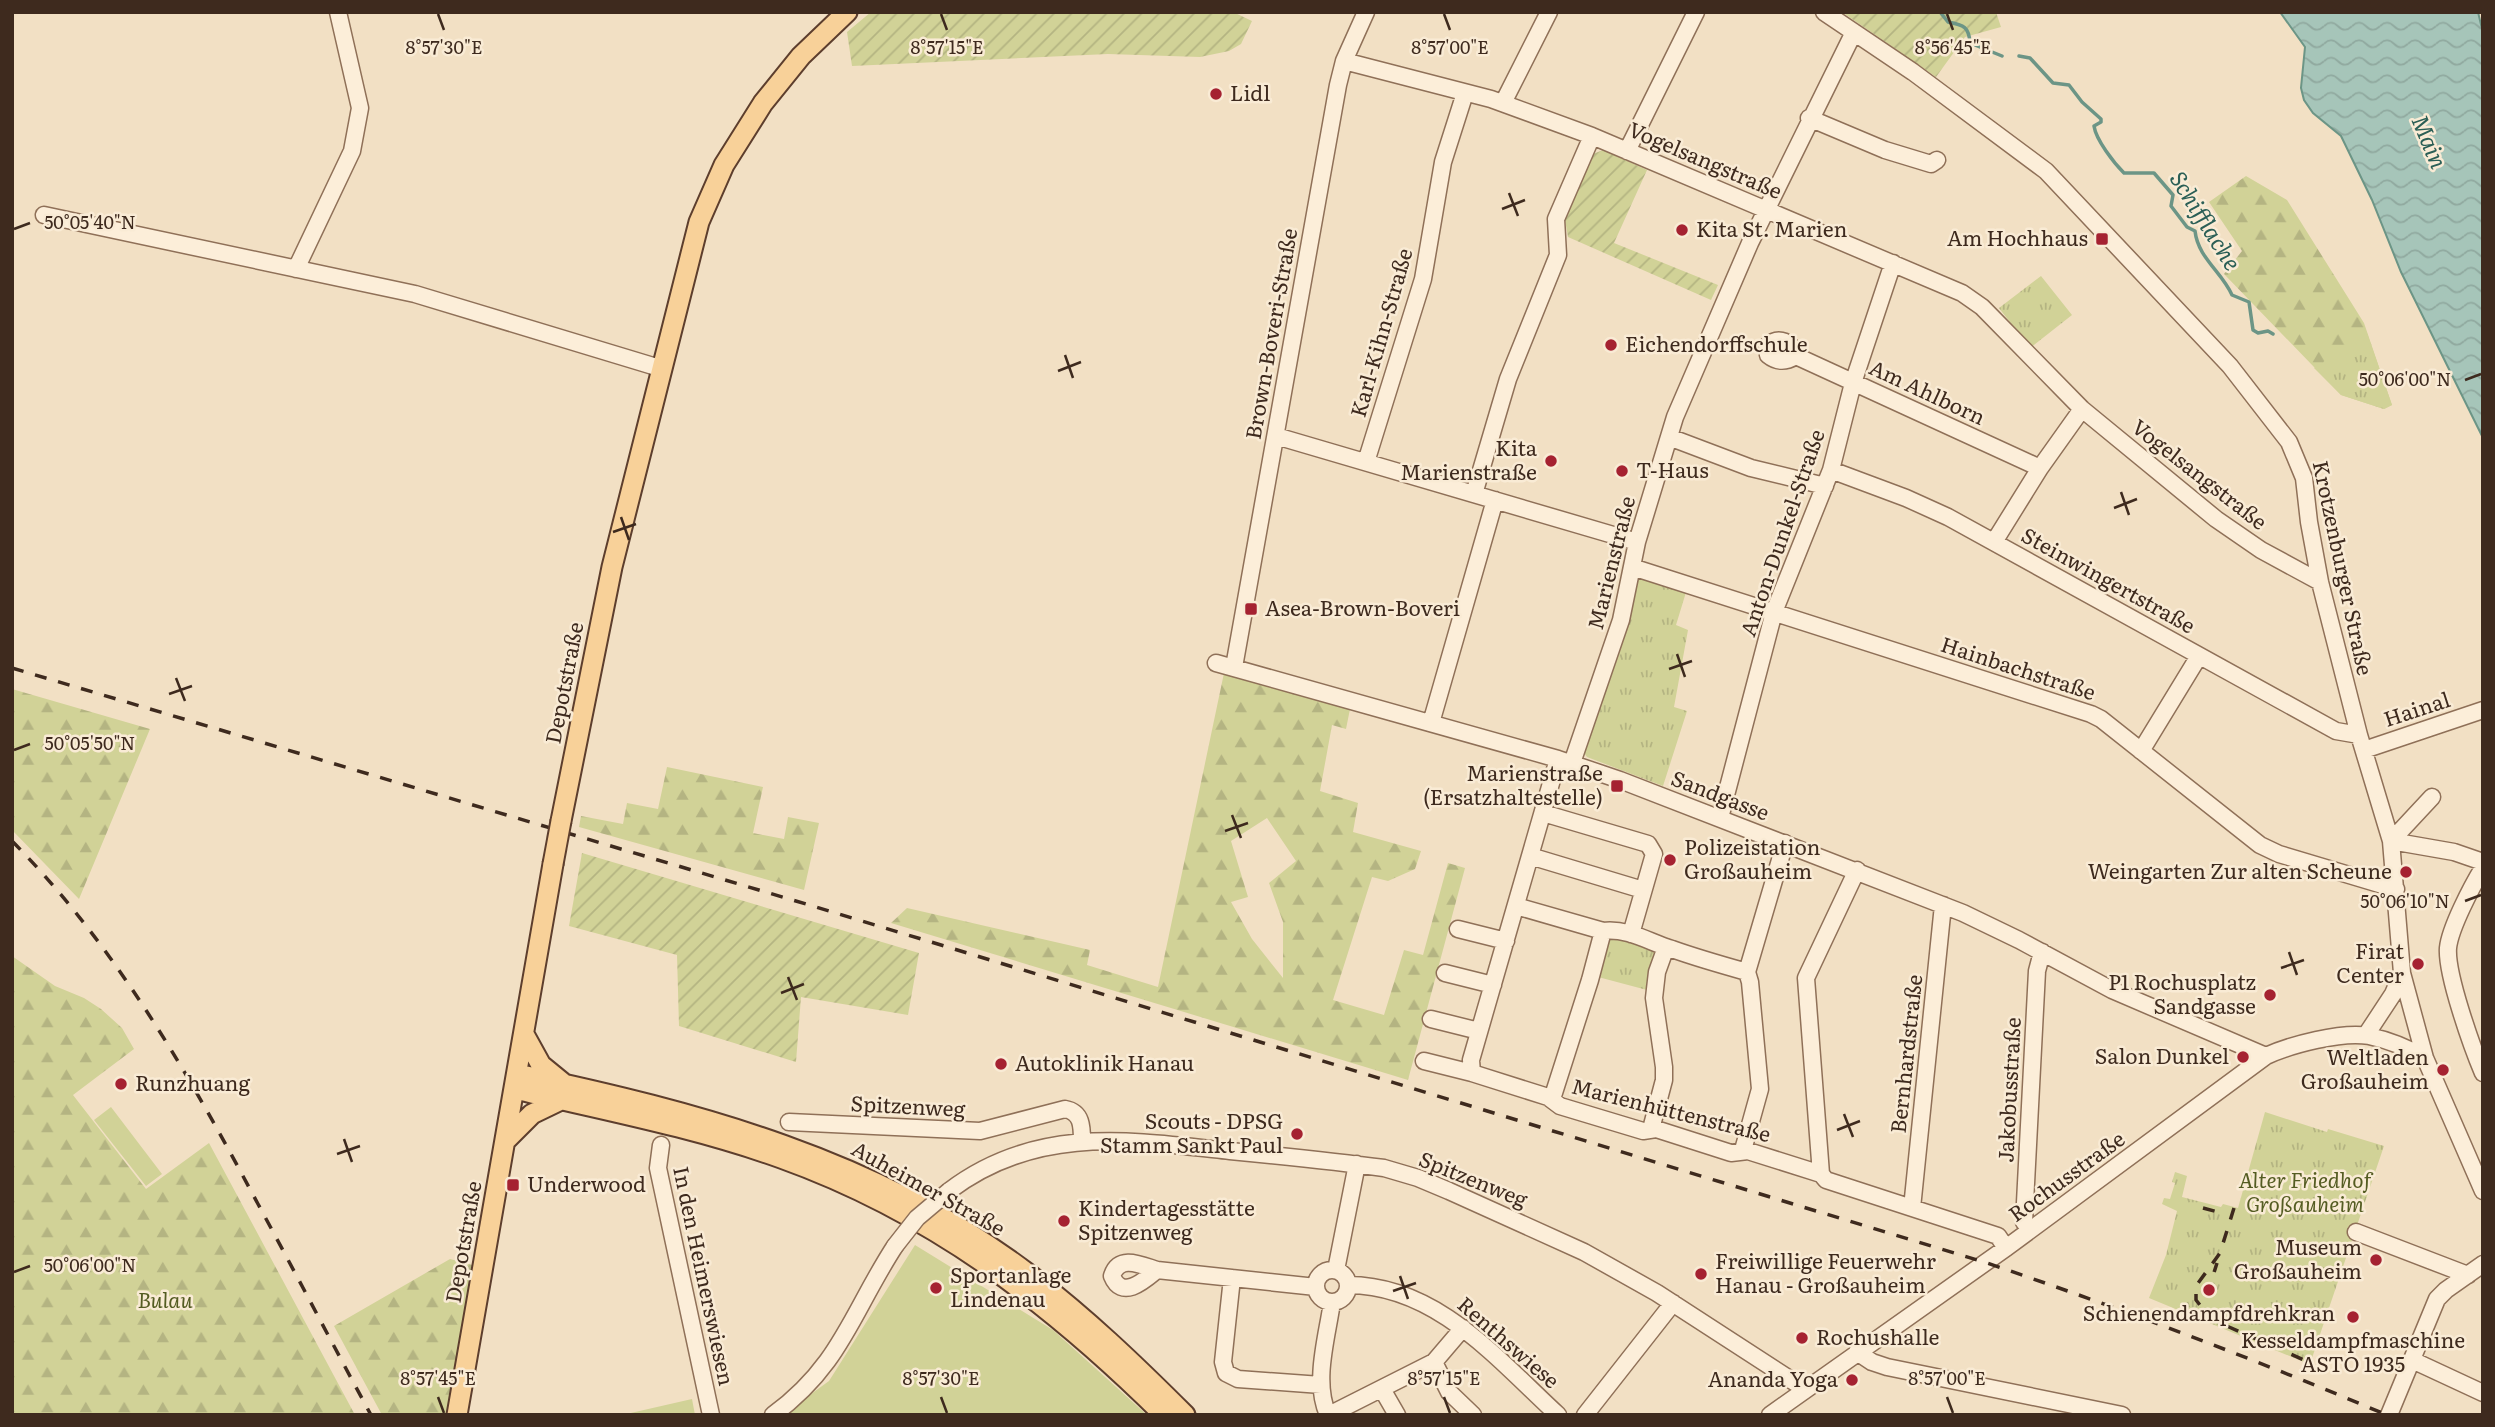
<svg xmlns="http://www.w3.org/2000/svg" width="2495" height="1427" font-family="Literata,serif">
<defs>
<pattern id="forest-firs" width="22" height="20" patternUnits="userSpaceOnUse" patternTransform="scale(1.75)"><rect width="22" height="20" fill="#d1d297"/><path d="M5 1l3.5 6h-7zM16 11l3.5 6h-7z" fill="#b4b482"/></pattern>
<pattern id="park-tufts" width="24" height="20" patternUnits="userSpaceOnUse" patternTransform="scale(1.75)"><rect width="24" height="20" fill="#d1d297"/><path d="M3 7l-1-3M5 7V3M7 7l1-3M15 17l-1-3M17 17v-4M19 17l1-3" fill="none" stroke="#b4b482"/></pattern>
<pattern id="garden-furrows" width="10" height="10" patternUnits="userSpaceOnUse" patternTransform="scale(1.75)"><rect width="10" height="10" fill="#d1d297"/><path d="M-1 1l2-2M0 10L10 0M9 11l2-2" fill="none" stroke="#b4b482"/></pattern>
<pattern id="water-waves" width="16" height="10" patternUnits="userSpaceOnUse" patternTransform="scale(1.75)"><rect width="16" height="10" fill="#a6c5b9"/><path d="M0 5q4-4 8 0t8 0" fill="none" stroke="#90a99f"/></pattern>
</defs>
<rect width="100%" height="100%" fill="#f2e0c4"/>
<path fill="#d1d297" d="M111,1107L162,1174L146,1186L94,1120Z
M915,1245L1053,1330L1147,1415H782L829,1381Z
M692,1399L695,1415H622Z"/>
<path fill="url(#forest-firs)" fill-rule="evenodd" d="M2246,176L2287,200L2364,323L2392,405L2384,409L2341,395L2224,274L2242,251L2209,202Z
M1224,673L1350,709L1346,729L1332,725L1320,791L1358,803L1353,832L1421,851L1415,869L1388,881L1372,877L1333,1000L1384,1015L1404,950L1423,955L1448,863L1465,868L1408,1080L891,923L907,908L1090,950L1087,965L1158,987ZM1267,818L1296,861L1269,883L1283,922V978L1252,939L1231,902L1248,897L1231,841Z
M12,689L150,729L79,899L12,830Z
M667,767L763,787L753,833L784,839L788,817L819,823L804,890L579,827L581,816L623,824L627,803L658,809Z
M12,956L55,986L84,998L101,1009L122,1028L134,1049L73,1095L146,1189L209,1143L355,1415H12Z
M450,1259L476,1266L448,1415H382L334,1326Z"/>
<path fill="url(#park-tufts)" d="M2041,276L2072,315L2030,348L1999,308Z
M2367,333L2392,405L2384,409L2341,395L2314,368Z
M1643,576L1687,589L1676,625L1688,630L1674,707L1687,711L1663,786L1587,757L1584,753L1620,651L1637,583L1638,578Z
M1610,935L1658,948L1647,990L1598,977Z
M2265,1112L2327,1132L2328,1129L2384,1146L2312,1358L2304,1362L2149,1298L2166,1255L2177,1211L2162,1204L2164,1198L2170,1199L2175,1183L2172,1182L2175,1172L2187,1176L2182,1197L2221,1207L2223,1204L2238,1208Z"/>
<path fill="url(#garden-furrows)" d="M871,12H1233L1252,21L1241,44L1229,51L1200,57L1108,54L852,66L847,32Z
M1842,12H1996L2001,27L1965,37L1936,77Z
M1603,150L1647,170L1614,243L1718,285L1711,300L1568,237L1565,220L1593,154Z
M582,853L919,953L908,1015L801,997L796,1062L679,1026L677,955L569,926Z"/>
<path fill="url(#water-waves)" stroke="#6c9586" stroke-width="2" d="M2280,12H2478L2483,33V438L2401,272L2372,200L2341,136L2313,113L2304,100L2301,88L2305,47Z"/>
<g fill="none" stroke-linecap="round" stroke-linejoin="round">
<path stroke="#6c9586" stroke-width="3.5" d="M1940,12L1948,22C1964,25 1969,27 1970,43L2002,56
M2019,56L2030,58L2053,83L2069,85L2082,102L2101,119V122L2094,126C2096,140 2114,163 2124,173H2154L2173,195L2171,206L2187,227L2195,231C2198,258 2222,272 2232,295L2249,302L2253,330L2258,333L2268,331L2273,334"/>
<defs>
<path id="minor" d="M1824,12L1913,72L2046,171L2230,366L2289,442L2304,478L2309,522L2320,582L2359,735L2391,841L2402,973L2393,994L2366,1035
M1344,61L1491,99L1592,136L1962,293L1982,307L2082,409L2216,519L2261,550L2320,582
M1503,103L1549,12
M1809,118L1885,150L1931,164L1937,160
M1627,151L1696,12
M44,215L415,294L663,369
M296,269L352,151L360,108L338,12
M1796,356C1786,362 1778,363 1768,355L1767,346C1779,335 1792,342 1796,356L2040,468
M1276,436L1637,542
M1669,437L1751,468L1825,486
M1366,462L1423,279L1443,162L1465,93
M1831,470L1906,498L1948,517L2336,731L2359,735
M1474,494L1508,379L1558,255L1556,219L1592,136
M1994,542L2040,468L2082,409
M1632,567L2091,714L2101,719L2260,845L2279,854L2396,889
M1216,663L1558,759L1620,780L1963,913L2019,940L2112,990L2266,1056
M1234,667L1338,85L1344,61L1366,12
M1431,723L1495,500
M2364,750L2483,710
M2141,751L2199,656
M1558,759L1471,1060L1472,1073L1548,1097L1560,1106L1643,1131L1656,1129L1731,1153L1748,1151L1821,1174
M1572,763L1621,620L1637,542L1675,417L1750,243L1854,32
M1543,813L1648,844L1654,854L1631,934
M1720,818L1774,612L1831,470L1853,383L1893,263
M2391,841L2454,852L2483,862
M2391,841L2432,797
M1530,856L1643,890
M2483,868C2472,886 2450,928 2448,948C2446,974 2472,1047 2483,1073
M1857,870L1806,978L1821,1174L1826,1180L1998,1236L2006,1248
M1516,906L1603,931C1628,928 1649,942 1672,949C1697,958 1722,965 1747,972
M1458,929L1506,941
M1445,973L1493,985
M2402,973L2425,1058L2483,1191
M1431,1019L1479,1031
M1424,1061L1472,1073
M1552,1099L1590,980L1603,931
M789,1122L980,1131L1065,1109C1082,1112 1082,1127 1082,1141
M1651,1129L1664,1080V1067L1654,998L1657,972L1666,947
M661,1145L658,1168L711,1415
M1743,1150L1760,1089L1750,982L1747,972L1785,843
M949,1191C1036,1125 1129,1140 1230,1151C1282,1156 1333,1161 1384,1168L1418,1178L1449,1191L1584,1252L1657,1293L1805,1389
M1912,1208L1943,905
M2030,1230L2024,1222L2037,971L2042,952
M2356,1232L2468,1275
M1157,1270C1141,1265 1119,1254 1112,1276C1122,1301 1145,1280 1157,1270L1316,1287
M1336,1270L1357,1164
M1316 1286a16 16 0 1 1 32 0a16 16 0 1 1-32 0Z
M1232,1278L1223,1362L1226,1373L1238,1379L1321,1385
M1348,1285C1437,1285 1498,1360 1558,1415
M1857,1352L1872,1362L1887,1367L2122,1415
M2412,1360L2483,1393
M1434,1362L1449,1392L1473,1415
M1382,1389L1397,1415
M773,1415C841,1365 852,1312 895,1246
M1328,1415C1313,1381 1327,1338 1332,1302
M1329,1415L1434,1362L1463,1328
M1585,1415L1673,1303
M1770,1415L2006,1248L2266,1056C2290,1045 2342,1031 2369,1036C2388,1040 2408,1048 2425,1058
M2389,1415L2437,1299L2446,1290L2483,1264"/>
<path id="major" d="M561,821L612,567L699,222L724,165L763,103L801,56L847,12
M525,1036L541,1065L563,1083
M517,1074C698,1112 878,1160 1027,1273C1084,1316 1135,1365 1185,1415
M515,1089C604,1110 694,1127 781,1158C932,1212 1051,1303 1164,1415
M506,1140L532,1114L561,1100
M457,1415L553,864"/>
</defs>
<use href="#minor" stroke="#8f7058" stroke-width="19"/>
<use href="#major" stroke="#5d3e2d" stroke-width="23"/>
<use href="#minor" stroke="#fceed9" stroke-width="16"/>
<use href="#major" stroke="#f8d199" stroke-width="19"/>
<path stroke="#3e2a1e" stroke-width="3.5" stroke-dasharray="12 12" stroke-linecap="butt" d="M12,668L806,904L1984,1262C2120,1308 2254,1359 2387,1415
M12,841C116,946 189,1075 258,1204C296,1274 333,1345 371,1415
M2203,1208L2218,1212
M2234,1208L2220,1253L2196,1286V1300L2211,1319L2256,1339L2277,1342L2286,1352L2304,1360
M2207,1295L2217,1263"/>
<defs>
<path id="minor-bridge" d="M895,1246L917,1218L949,1191"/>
<path id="major-bridge" d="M553,864L561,821"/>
</defs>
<use href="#minor-bridge" stroke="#8f7058" stroke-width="19" stroke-linecap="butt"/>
<use href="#major-bridge" stroke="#5d3e2d" stroke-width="23" stroke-linecap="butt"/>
<use href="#minor-bridge" stroke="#fceed9" stroke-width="16"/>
<use href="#major-bridge" stroke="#f8d199" stroke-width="19"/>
</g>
<path fill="none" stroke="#3e2a1e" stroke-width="2.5" d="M438,14L444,30M941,14L947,30M1444,14L1450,30M1947,14L1953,30M1509,193L1518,216M1502,209L1525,200M14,229L30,223M1065,355L1073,378M1058,371L1081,362M2465,380L2481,374M2121,492L2129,515M2114,508L2137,499M621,517L629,540M613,532L636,524M1677,654L1685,677M1669,669L1692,661M176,678L185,701M169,694L192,686M14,750L30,744M1232,815L1241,838M1225,831L1248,823M2465,901L2481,895M2289,952L2297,975M2281,968L2304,960M788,977L797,1000M781,993L804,984M1844,1114L1853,1137M1837,1130L1860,1121M344,1139L352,1162M337,1154L360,1146M14,1272L30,1266M1400,1276L1408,1299M1393,1291L1416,1283M438,1397L444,1413M941,1397L947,1413M1444,1397L1450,1413M1947,1397L1953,1413"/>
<g fill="#a52231" stroke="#f9ebd5" stroke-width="2.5">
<circle cx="1216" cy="94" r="7"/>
<circle cx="1682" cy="230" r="7"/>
<rect x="2095" y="232" width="14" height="14" rx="3.5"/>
<circle cx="1611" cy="345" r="7"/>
<circle cx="1551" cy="461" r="7"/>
<circle cx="1622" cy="471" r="7"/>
<rect x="1244" y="602" width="14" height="14" rx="3.5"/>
<rect x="1610" y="779" width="14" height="14" rx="3.5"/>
<circle cx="1670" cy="860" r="7"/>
<circle cx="2406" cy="872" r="7"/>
<circle cx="2418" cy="964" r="7"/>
<circle cx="2270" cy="995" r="7"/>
<circle cx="2243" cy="1057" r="7"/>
<circle cx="1001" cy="1064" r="7"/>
<circle cx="2443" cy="1070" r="7"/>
<circle cx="121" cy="1084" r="7"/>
<circle cx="1297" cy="1134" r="7"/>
<rect x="506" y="1178" width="14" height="14" rx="3.5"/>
<circle cx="1064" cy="1221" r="7"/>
<circle cx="2376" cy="1260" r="7"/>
<circle cx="1701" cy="1274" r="7"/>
<circle cx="936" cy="1288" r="7"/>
<circle cx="2209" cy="1290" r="7"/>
<circle cx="2353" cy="1317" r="7"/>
<circle cx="1802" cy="1338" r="7"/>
<circle cx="1852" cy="1380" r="7"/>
</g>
<g text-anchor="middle" stroke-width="5" stroke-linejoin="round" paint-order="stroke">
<g font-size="21" fill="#3e2a1e" stroke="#f9ebd5" text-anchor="start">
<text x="1230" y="101">Lidl</text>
<text x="1696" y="237">Kita St. Marien</text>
<text x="2088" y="246" text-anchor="end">Am Hochhaus</text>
<text x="1625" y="352">Eichendorffschule</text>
<text x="1537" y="456" text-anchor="end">Kita<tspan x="1537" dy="24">Marienstraße</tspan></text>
<text x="1636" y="478">T-Haus</text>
<text x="1265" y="616">Asea-Brown-Boveri</text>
<text x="1603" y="781" text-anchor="end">Marienstraße<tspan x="1603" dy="24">(Ersatzhaltestelle)</tspan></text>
<text x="1684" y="855">Polizeistation<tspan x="1684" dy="24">Großauheim</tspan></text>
<text x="2392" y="879" text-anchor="end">Weingarten Zur alten Scheune</text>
<text x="2404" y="959" text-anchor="end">Firat<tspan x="2404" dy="24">Center</tspan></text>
<text x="2256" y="990" text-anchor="end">P1 Rochusplatz<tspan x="2256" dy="24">Sandgasse</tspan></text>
<text x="2229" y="1064" text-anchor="end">Salon Dunkel</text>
<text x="2429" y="1065" text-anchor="end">Weltladen<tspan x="2429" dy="24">Großauheim</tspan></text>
<text x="1015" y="1071">Autoklinik Hanau</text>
<text x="135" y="1091">Runzhuang</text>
<text x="1283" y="1129" text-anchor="end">Scouts - DPSG<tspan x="1283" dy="24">Stamm Sankt Paul</tspan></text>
<text x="527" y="1192">Underwood</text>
<text x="1078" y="1216">Kindertagesstätte<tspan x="1078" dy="24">Spitzenweg</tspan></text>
<text x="2362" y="1255" text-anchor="end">Museum<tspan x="2362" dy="24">Großauheim</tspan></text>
<text x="1715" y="1269">Freiwillige Feuerwehr<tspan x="1715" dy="24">Hanau - Großauheim</tspan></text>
<text x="950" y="1283">Sportanlage<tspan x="950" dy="24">Lindenau</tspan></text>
<text x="2209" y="1321" text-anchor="middle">Schienendampfdrehkran</text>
<text x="1816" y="1345">Rochushalle</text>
<text x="2353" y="1348" text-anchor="middle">Kesseldampfmaschine<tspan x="2353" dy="24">ASTO 1935</tspan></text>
<text x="1838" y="1387" text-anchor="end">Ananda Yoga</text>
</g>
<g font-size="21" fill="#3e2a1e" stroke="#f9ebd5">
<text transform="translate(1705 161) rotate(23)" y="7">Vogelsangstraße</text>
<text transform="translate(1382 333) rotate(-74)" y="7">Karl-Kihn-Straße</text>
<text transform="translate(1272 334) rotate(-80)" y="7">Brown-Boveri-Straße</text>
<text transform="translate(1927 393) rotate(25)" y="7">Am Ahlborn</text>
<text transform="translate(2199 475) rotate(38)" y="7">Vogelsangstraße</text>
<text transform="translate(1783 533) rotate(-71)" y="7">Anton-Dunkel-Straße</text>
<text transform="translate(1612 563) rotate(-76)" y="7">Marienstraße</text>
<text transform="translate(2342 568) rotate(78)" y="7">Krotzenburger Straße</text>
<text transform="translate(2108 581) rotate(29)" y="7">Steinwingertstraße</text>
<text transform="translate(2018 669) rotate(18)" y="7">Hainbachstraße</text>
<text transform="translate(565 683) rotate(-79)" y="7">Depotstraße</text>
<text transform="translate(2417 710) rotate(-18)" y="7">Hainal</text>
<text transform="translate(1720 796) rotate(21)" y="7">Sandgasse</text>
<text transform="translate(1907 1054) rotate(-84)" y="7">Bernhardstraße</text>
<text transform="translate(2010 1090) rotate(-87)" y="7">Jakobusstraße</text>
<text transform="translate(908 1107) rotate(3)" y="7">Spitzenweg</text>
<text transform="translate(1671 1111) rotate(14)" y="7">Marienhüttenstraße</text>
<text transform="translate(2067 1177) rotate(-36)" y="7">Rochusstraße</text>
<text transform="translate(1473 1180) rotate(22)" y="7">Spitzenweg</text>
<text transform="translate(928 1189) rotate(29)" y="7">Auheimer Straße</text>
<text transform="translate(464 1242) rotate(-80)" y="7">Depotstraße</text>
<text transform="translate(703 1276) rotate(78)" y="7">In den Heimerswiesen</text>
<text transform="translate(1508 1343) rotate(41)" y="7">Renthswiese</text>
</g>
<g font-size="21" font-style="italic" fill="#545c22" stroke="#f9ebd5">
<text x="2305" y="1188">Alter Friedhof<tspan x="2305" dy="24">Großauheim</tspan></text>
<text x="165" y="1308">Bulau</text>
</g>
<g font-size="23" font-style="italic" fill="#2b5f56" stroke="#f9ebd5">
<text transform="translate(2429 142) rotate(67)" y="8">Main</text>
<text transform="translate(2205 221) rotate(58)" y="8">Schifflache</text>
</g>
</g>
<g font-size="18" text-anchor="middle" fill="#3e2a1e" stroke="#f9ebd5" stroke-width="5" stroke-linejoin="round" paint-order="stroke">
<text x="444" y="54">8°57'30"E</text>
<text x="947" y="54">8°57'15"E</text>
<text x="1450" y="54">8°57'00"E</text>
<text x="1953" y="54">8°56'45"E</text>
<text x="90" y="229">50°05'40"N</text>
<text x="2405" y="386">50°06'00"N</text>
<text x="90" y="750">50°05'50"N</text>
<text x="2405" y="908">50°06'10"N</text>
<text x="90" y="1272">50°06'00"N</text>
<text x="438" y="1385">8°57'45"E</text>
<text x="941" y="1385">8°57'30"E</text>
<text x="1444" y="1385">8°57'15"E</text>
<text x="1947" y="1385">8°57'00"E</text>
</g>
<rect width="2495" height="1427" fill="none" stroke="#3e2a1e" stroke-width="28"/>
</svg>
